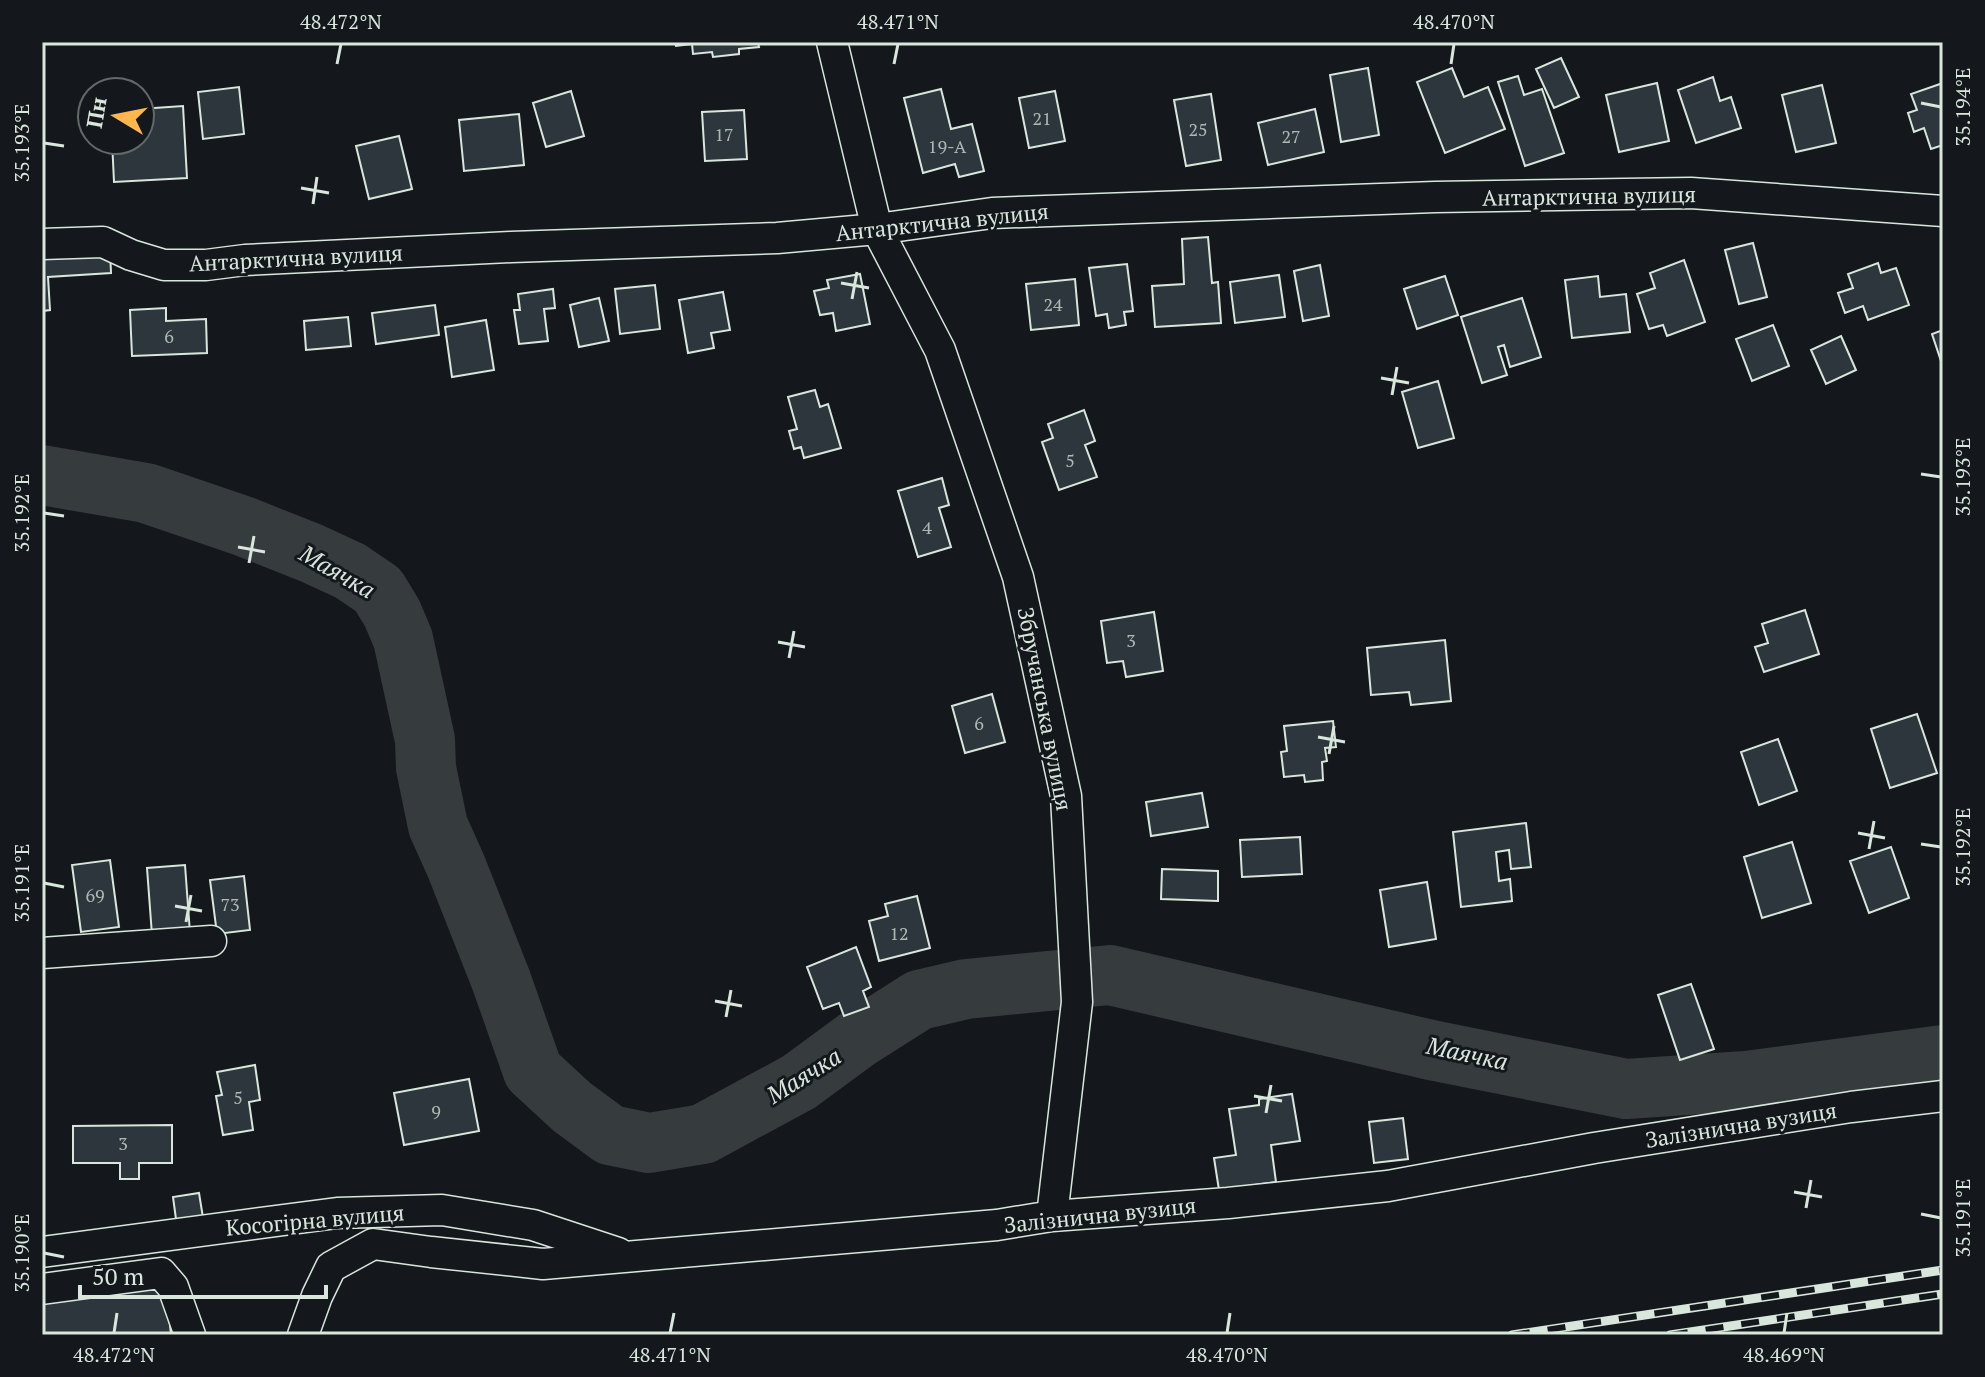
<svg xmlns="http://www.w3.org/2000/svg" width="1985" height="1377" font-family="'PT Serif',serif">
<rect width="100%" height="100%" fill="#14181c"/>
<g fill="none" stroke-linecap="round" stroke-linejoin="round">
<path stroke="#363b3e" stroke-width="60" d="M42,475L146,493L243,526L311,553L350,571L378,590L392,613L403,639L425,740L426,768L438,826L456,866L501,980L533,1071L572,1107L610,1135L649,1143L703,1134L799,1082L856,1040L919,1000L966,989L1110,975L1431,1050L1626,1089L1746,1081L1943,1055"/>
</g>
<path fill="#2c363c" stroke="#d8e6dc" stroke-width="2" d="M675,42H758L759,47L739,49V54L713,57L712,52L693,54L692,44L676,46Z
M1561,58L1579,97L1554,108L1536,69Z
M1368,68L1379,135L1341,142L1330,75Z
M1452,68L1464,97L1488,87L1505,129L1445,153L1417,82Z
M1518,76L1524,95L1542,89L1564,153L1525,166L1498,82Z
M1713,77L1720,101L1731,97L1741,128L1696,143L1678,90Z
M1657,83L1669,141L1619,152L1606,95Z
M1943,83V145L1931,149L1924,128L1914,132L1908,113L1917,110L1911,94Z
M1822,85L1836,143L1796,152L1782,95Z
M239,87L244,134L203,139L198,92Z
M941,89L951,129L972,124L984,171L959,177L955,164L923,173L904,98Z
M571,91L584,136L546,147L533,103Z
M1055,91L1065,141L1029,148L1019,98Z
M1211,94L1221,160L1186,166L1174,100Z
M183,106L187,178L114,182L112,140H140V109Z
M1315,109L1324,152L1268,165L1258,123Z
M744,110L747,159L705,161L702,112Z
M519,114L524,165L464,171L459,120Z
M399,136L412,189L369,199L356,146Z
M1208,237L1212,283L1218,282L1221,323L1155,327L1152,286L1184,284L1182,239Z
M1753,243L1767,297L1739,304L1725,250Z
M110,249L111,273L48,277L50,310L42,311V253Z
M1684,260L1705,322L1667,336L1663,325L1649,329L1637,294L1655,288L1650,273Z
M1878,263L1881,273L1896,268L1909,305L1868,320L1863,306L1845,313L1838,293L1853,288L1848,274Z
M1127,264L1133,311L1124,312L1126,325L1109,328L1107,314L1096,316L1089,268Z
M1320,265L1329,316L1303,321L1294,271Z
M860,274L870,324L836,331L833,313L820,315L814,291L829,288L827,280Z
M1279,275L1285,317L1235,323L1230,282Z
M1445,276L1458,315L1417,329L1404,289Z
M1598,276L1600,297L1626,294L1630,332L1572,338L1565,280Z
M1075,279L1079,325L1031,330L1026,284Z
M655,285L660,329L620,334L615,289Z
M553,289L555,308L544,309L548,341L519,344L514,310H520L518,294Z
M723,292L730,330L711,333L714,348L688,353L679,300Z
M599,298L609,341L579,347L570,305Z
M1522,298L1541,357L1510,367L1504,345L1498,347L1507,375L1482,383L1461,317Z
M435,305L439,335L376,344L372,313Z
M166,308V321L206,319L207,353L132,356L130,310Z
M348,317L351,346L306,350L304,321Z
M486,320L494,370L452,377L445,327Z
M1773,325L1789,366L1752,381L1736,339Z
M1943,330V367L1932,334Z
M1841,336L1856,370L1826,384L1811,350Z
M1438,381L1454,438L1418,448L1402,392Z
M815,390L820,407L828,404L841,448L804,458L801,447L794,449L789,431L797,429L788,397Z
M1084,410L1095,441L1085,445L1097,477L1059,490L1042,442L1053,438L1048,424Z
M942,478L949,505L939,508L951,547L918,557L898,491Z
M1805,610L1819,654L1764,672L1755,647L1768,643L1762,624Z
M1154,612L1163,671L1126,677L1123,661L1107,663L1101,621Z
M1445,640L1451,701L1411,705L1409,692L1371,695L1367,648Z
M992,694L1005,742L965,753L952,706Z
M1917,714L1937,773L1890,788L1871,729Z
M1333,721L1336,747L1325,748L1327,761L1322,762L1323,780L1305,782L1304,775L1284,777L1281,752L1287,751L1284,726Z
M1778,739L1797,791L1759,805L1741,752Z
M1202,793L1208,827L1151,836L1146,802Z
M1526,823L1531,867L1511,869L1509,850L1496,852L1499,881L1510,879L1512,901L1461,907L1453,832Z
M1300,837L1302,874L1242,877L1240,840Z
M1792,842L1811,903L1762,918L1744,857Z
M1891,847L1909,898L1869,913L1850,861Z
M110,860L119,927L81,932L72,865Z
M185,865L190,933L152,935L147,868Z
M1162,869L1218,871V901L1161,899Z
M244,876L250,930L217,934L210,880Z
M1427,882L1436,939L1389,947L1380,890Z
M917,896L930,948L879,961L869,921L888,916L885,904Z
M856,947L871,987L863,991L869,1007L844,1016L839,1003L823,1009L807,967Z
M1691,984L1714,1049L1680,1060L1658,995Z
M255,1065L260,1100L249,1102L253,1130L223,1135L216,1096L222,1095L217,1072Z
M469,1079L479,1131L404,1145L394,1093Z
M1292,1094L1300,1141L1271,1145L1276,1182L1219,1190L1214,1158L1236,1155L1229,1109L1259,1105V1099Z
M1403,1118L1408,1159L1374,1163L1369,1122Z
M172,1125V1163H139V1179H120V1163H73V1126Z
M199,1193L205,1230L178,1234L173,1197Z
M166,1287L171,1335H42V1300Z"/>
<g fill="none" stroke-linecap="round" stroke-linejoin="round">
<defs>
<path id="street" d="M832,42L877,229L940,350L1018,577L1066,796L1077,1002L1052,1216
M42,244L103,242L131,255L164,265H206L245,260L511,247L777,238L877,229L992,213L1435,197L1691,193L1943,211
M42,953L211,941
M42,1252L337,1213L442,1210L533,1225L618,1253
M42,1289L161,1273L173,1287L190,1335
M303,1335L317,1296L331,1267L373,1244L431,1252L543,1264L997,1225L1052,1216L1228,1203L1388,1186L1594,1148L1851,1107L1943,1096"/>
</defs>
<use href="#street" stroke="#d8e6dc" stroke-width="33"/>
<use href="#street" stroke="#14181c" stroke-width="30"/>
<defs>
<path id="rail" d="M1512,1335L1943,1270
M1670,1335L1943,1294"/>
</defs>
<use href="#rail" stroke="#d8e6dc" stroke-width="9"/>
<use href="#rail" stroke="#14181c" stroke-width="6" stroke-dasharray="18" stroke-linecap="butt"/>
</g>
<path fill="none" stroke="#d8e6dc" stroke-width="3" d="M337,64L341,44M894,64L898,44M1451,64L1454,44M1921,103L1941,107M44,143L64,146M301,188L329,193M313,204L317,177M841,283L869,288M852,299L857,272M1381,378L1409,383M1392,395L1397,367M1921,474L1941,477M44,513L64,516M238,547L265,552M249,563L254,536M778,642L805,647M789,658L794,631M1318,737L1345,742M1329,754L1334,726M1858,833L1885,838M1921,844L1941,847M1869,849L1874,821M44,883L64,887M175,906L202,911M186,922L191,895M715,1001L742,1006M726,1017L731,990M1254,1096L1282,1101M1266,1113L1271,1085M1794,1192L1822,1197M1806,1208L1811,1180M1921,1214L1941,1218M44,1253L64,1257M114,1333L117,1313M670,1333L674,1313M1227,1333L1230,1313M1784,1333L1787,1313"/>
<g text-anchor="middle" stroke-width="6" stroke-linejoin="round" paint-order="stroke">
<g font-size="18" fill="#adbab4">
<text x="1042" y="125">21</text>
<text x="1198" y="136">25</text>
<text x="724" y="141">17</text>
<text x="1291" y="143">27</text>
<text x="947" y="153">19-А</text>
<text x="1053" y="311">24</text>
<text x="169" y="343">6</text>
<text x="1070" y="467">5</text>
<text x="927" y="534">4</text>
<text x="1131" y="647">3</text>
<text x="979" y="730">6</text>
<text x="95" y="902">69</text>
<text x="230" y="911">73</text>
<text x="899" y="940">12</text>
<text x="238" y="1104">5</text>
<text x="436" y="1118">9</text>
<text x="123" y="1150">3</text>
</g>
<g font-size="22" fill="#d8e6dc" stroke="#14181c">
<text transform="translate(1589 196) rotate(-1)" y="8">Антарктична вулиця</text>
<text transform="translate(942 222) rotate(-6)" y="8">Антарктична вулиця</text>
<text transform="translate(296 258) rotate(-3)" y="8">Антарктична вулиця</text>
<text transform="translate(1045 709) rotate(79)" y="8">Збручанська вулиця</text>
<text transform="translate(1741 1125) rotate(-9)" y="8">Залізнична вузиця</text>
<text transform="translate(1100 1215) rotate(-6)" y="8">Залізнична вузиця</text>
<text transform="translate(315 1220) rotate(-5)" y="8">Косогірна вулиця</text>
</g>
<g font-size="24" font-style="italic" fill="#d8e6dc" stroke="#14181c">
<text transform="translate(337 572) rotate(30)" y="8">Маячка</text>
<text transform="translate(1467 1054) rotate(12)" y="8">Маячка</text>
<text transform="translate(804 1076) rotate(-32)" y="8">Маячка</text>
</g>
</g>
<rect width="1985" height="1377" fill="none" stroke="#14181c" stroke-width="88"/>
<g transform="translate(116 116) rotate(280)"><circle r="38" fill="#14181c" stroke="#626a69" stroke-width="2"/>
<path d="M0-6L14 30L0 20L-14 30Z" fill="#ffb74d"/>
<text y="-12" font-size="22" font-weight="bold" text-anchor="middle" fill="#d8e6dc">Пн</text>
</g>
<path d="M80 1285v12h246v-12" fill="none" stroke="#d8e6dc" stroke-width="4"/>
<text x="92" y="1285" font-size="24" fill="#d8e6dc" stroke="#14181c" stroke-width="6" paint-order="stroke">50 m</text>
<rect x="44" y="44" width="1897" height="1289" fill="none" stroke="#d8e6dc" stroke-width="3"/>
<g font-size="20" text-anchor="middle" fill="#d8e6dc">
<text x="341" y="29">48.472°N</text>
<text x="898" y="29">48.471°N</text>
<text x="1454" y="29">48.470°N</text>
<text transform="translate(1963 107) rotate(-90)" y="7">35.194°E</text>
<text transform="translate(22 143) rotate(-90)" y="7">35.193°E</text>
<text transform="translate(1963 477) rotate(-90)" y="7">35.193°E</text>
<text transform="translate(22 513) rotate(-90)" y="7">35.192°E</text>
<text transform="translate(1963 847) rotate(-90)" y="7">35.192°E</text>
<text transform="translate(22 883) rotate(-90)" y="7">35.191°E</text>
<text transform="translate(1963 1218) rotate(-90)" y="7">35.191°E</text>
<text transform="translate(22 1253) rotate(-90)" y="7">35.190°E</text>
<text x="114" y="1362">48.472°N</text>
<text x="670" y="1362">48.471°N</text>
<text x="1227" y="1362">48.470°N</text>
<text x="1784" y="1362">48.469°N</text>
</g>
</svg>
